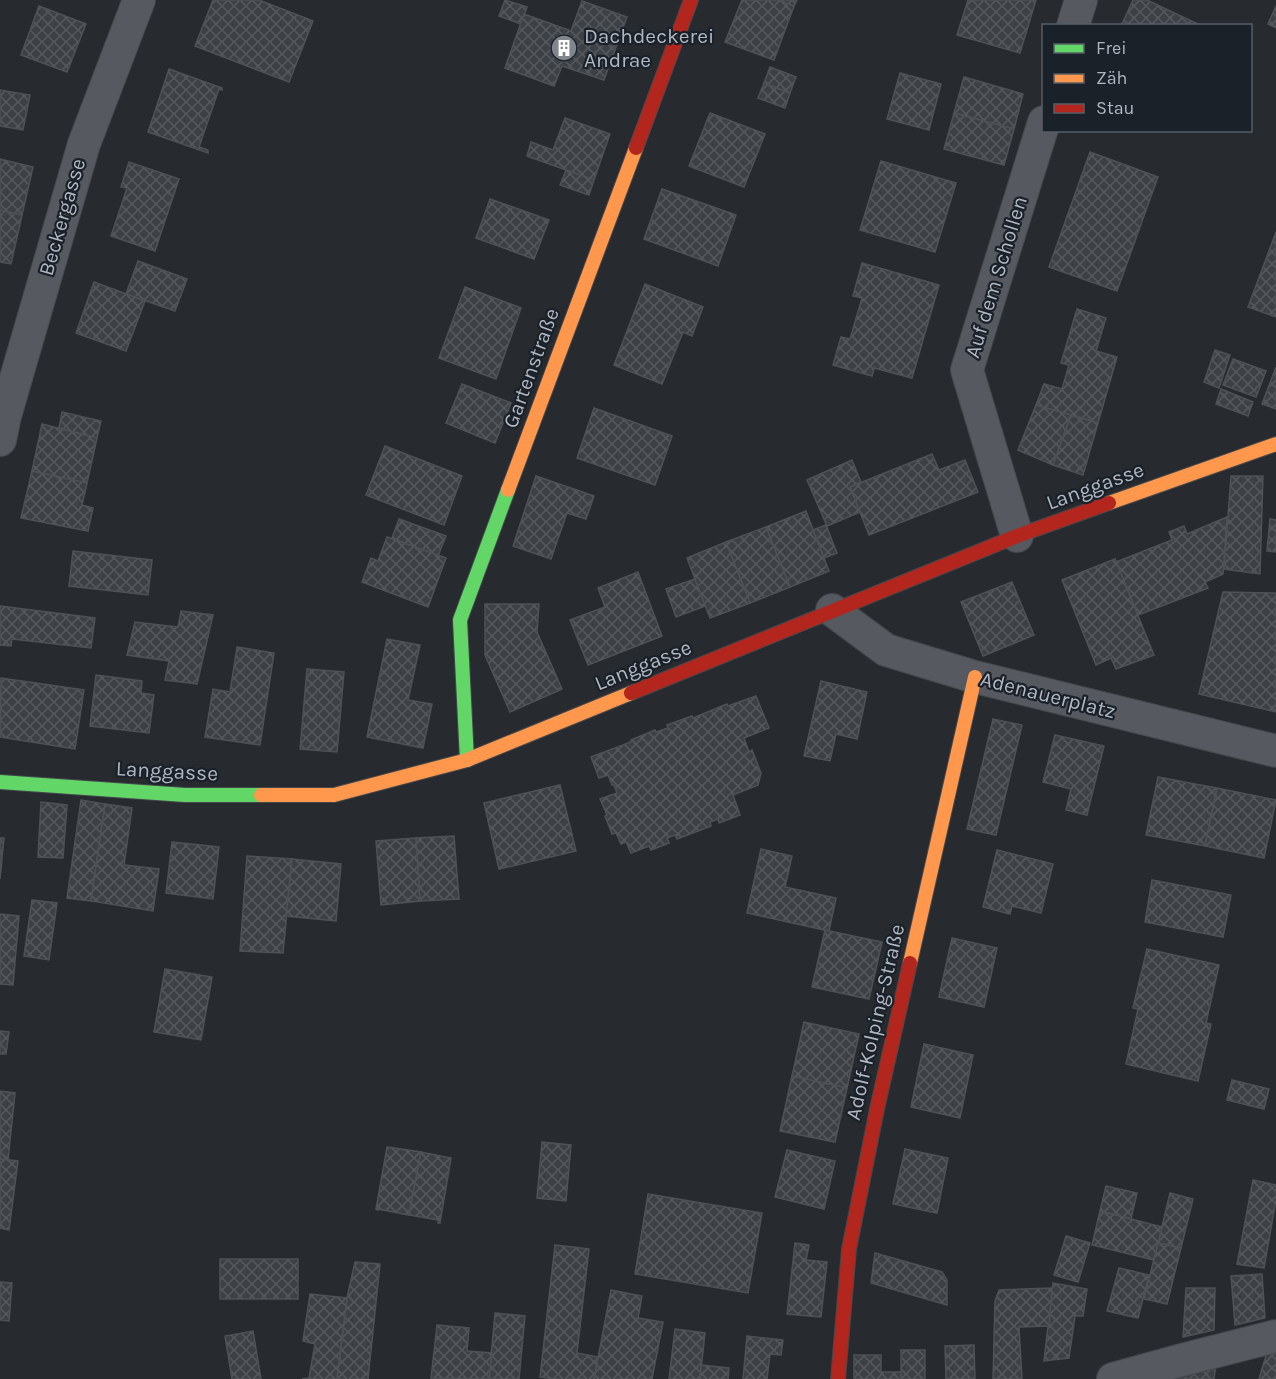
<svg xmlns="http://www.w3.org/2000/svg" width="1276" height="1379" font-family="Karla,sans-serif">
	<defs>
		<pattern id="building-cross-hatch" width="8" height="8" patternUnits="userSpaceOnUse" patternTransform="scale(1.5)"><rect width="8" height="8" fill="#3d4045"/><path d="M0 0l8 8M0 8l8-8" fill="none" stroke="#56595e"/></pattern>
	</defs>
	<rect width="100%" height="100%" fill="#272b30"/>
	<g fill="url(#building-cross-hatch)" stroke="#4e5257" stroke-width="1.5">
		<polygon points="213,0 259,0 313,21 289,82 195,46"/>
		<polygon points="505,0 527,7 521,24 499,16"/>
		<polygon points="742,0 778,0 794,6 774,60 725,42"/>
		<polygon points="778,0 797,0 794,6"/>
		<polygon points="968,0 1036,0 1020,53 957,35"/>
		<polygon points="1133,0 1147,0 1198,24 1197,26 1121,26"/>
		<polygon points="582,1 627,17 604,80 562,66 554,86 505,68 524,14 571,31"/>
		<polygon points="39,6 86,24 67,72 21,55"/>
		<polygon points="1276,6 1276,28 1268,24"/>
		<polygon points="770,67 796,77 790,93 764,83"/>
		<polygon points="169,69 222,88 222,90 219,89 199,147 208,150 208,153 148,132"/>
		<polygon points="900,73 941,84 929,130 887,119"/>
		<polygon points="964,77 1023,94 1014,129 954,113"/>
		<polygon points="764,83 790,93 785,108 758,98"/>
		<polygon points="0,90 30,95 23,130 0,126"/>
		<polygon points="710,113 765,134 744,187 689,166"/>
		<polygon points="954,113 1014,129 1004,165 944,149"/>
		<polygon points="565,118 610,134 594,180 527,156 531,142 553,150"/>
		<polygon points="1090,152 1158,177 1117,291 1049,267"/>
		<polygon points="0,159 33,167 22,215 0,210"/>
		<polygon points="881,161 956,183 935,252 860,230"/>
		<polygon points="129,162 179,179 155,251 111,236 127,188 121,187"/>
		<polygon points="566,170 594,180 589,195 560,185"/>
		<polygon points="662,189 736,215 718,266 644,239"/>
		<polygon points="490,199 549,220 534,259 476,238"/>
		<polygon points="0,210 22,215 11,264 0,262"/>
		<polygon points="1276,232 1276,317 1248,307"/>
		<polygon points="138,261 187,279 175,311 126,294"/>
		<polygon points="862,263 939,285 912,378 874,368 872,376 833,365 841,337 850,339 862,298 853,296"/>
		<polygon points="94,282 145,301 126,351 76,333"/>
		<polygon points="645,284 703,307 692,336 683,332 662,384 614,365"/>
		<polygon points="465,287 521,308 496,379 439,358"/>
		<polygon points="1077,309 1106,318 1096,351 1117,357 1098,423 1036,405 1044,384 1062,389 1069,365 1061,363"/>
		<polygon points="1215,350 1230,355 1219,388 1204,382"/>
		<polygon points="1233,359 1266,371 1256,397 1223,385"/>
		<polygon points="1276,367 1276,409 1262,404"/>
		<polygon points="462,384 511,403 495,443 446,423"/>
		<polygon points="1221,389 1253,402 1248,416 1216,404"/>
		<polygon points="1036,405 1071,415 1053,465 1018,450"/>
		<polygon points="594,408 672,436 655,485 577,458"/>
		<polygon points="62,412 101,421 97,438 59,428"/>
		<polygon points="1071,415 1098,423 1083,475 1053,465"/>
		<polygon points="42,424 97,438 87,483 32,471"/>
		<polygon points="385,446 462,476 444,525 366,495"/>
		<polygon points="932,454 939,470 965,460 978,492 869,535 850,487"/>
		<polygon points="852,460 861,482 850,487 860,512 827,526 807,480"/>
		<polygon points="32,471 87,483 82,505 93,508 88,531 21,518"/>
		<polygon points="536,476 594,496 586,519 567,513 551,559 513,546"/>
		<polygon points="1231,476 1263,476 1260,574 1224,569"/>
		<polygon points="806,511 829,571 790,587 766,527"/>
		<polygon points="1227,517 1223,574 1205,582 1208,588 1138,615 1116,562 1172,540 1169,532 1184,526 1187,534"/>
		<polygon points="399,519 446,536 438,556 392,538"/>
		<polygon points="1270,519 1276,520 1276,552 1267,551"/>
		<polygon points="826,525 837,553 824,558 813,530"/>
		<polygon points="766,527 790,587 750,603 726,542"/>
		<polygon points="387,537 446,558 428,607 362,582 371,558 378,561"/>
		<polygon points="726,542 750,603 710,618 687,558"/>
		<polygon points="73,551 152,560 148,595 69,586"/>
		<polygon points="1115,559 1154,655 1116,669 1111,658 1096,665 1062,580"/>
		<polygon points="638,572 662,636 588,665 570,620 605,607 598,588"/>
		<polygon points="695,579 705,606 676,617 666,589"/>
		<polygon points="1012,582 1034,635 983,656 961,602"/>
		<polygon points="1223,592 1276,593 1276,712 1199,694"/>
		<polygon points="485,604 539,604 537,632 562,689 510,712 485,655"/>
		<polygon points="0,606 95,618 91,648 12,639 11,646 0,645"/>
		<polygon points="181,611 213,615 197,684 165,680 169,661 127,655 135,622 178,627"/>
		<polygon points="387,639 420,645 408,700 432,704 423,748 367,737"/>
		<polygon points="237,647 274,653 260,745 205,737 213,689 230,692"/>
		<polygon points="307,669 344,672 337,752 300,749"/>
		<polygon points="96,675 142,681 141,693 154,695 149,733 90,726"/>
		<polygon points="1,678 84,690 75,749 0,737"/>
		<polygon points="821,681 867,692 857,739 836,734 830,761 804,756"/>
		<polygon points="756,696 769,728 744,738 749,752 752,750 761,773 758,785 733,795 740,815 719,823 718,819 710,822 711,826 677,839 675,835 667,838 669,843 651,850 649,846 631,853 626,842 621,844 616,833 612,834 605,816 607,815 600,799 617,793 614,785 612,785 608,775 599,778 591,757 631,742 631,740 655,730 656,732 668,728 667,725 692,716 693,718 727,704 728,706"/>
		<polygon points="993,719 1022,725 996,835 967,829"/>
		<polygon points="1055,735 1104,746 1087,815 1066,810 1071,789 1043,782"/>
		<polygon points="1158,777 1217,788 1205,846 1146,835"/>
		<polygon points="560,785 576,851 499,869 484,803"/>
		<polygon points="1217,788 1276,800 1264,858 1205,846"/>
		<polygon points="81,800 105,804 91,901 67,898"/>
		<polygon points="41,802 67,805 63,858 38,857"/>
		<polygon points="105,804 132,808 124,865 159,869 153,911 91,901"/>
		<polygon points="454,836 459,899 420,901 416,838"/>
		<polygon points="0,838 4,838 0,879"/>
		<polygon points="416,838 420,901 381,905 376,841"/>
		<polygon points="172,842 219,847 213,899 166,893"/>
		<polygon points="761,849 792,856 785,887 836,898 829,931 747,913"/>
		<polygon points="997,850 1053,864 1041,913 1012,906 1010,914 983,907"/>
		<polygon points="247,856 292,859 283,953 240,951"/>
		<polygon points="292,859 341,864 336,921 286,916"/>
		<polygon points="1152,880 1231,895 1223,937 1145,922"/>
		<polygon points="32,900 57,903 49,960 24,956"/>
		<polygon points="0,914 19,916 13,985 0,984"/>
		<polygon points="825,930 882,942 869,999 812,987"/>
		<polygon points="952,938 997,948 984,1007 939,997"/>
		<polygon points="1147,949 1219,965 1206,1023 1211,1024 1198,1081 1126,1064 1138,1009 1133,1008"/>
		<polygon points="165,969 212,977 201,1040 154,1032"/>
		<polygon points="804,1022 859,1034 847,1088 792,1076"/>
		<polygon points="0,1031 9,1032 6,1054 0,1054"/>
		<polygon points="924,1044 973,1055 960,1118 911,1107"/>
		<polygon points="792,1076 847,1088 835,1142 780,1131"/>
		<polygon points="1232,1080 1269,1089 1264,1109 1227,1100"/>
		<polygon points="0,1091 15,1093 8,1160 0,1159"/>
		<polygon points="542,1142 571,1145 566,1201 537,1198"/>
		<polygon points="387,1147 421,1152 409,1215 378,1209 378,1210 376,1209"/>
		<polygon points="905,1149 948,1158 937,1213 893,1204"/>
		<polygon points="787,1150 835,1161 824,1209 775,1197"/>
		<polygon points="421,1152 451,1158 440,1223 438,1223 438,1220 409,1215"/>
		<polygon points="0,1159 18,1161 9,1230 0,1228"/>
		<polygon points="1253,1180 1276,1185 1276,1200 1264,1268 1237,1264"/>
		<polygon points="1106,1186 1137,1193 1131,1219 1100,1211"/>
		<polygon points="1170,1193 1193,1199 1181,1248 1158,1243"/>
		<polygon points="648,1194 762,1213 748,1293 635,1274"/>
		<polygon points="1100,1211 1162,1227 1154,1260 1092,1245"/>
		<polygon points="1066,1236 1090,1243 1078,1282 1054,1275"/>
		<polygon points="795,1243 809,1245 806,1260 827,1262 821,1317 787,1314"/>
		<polygon points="1158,1243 1181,1248 1167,1304 1144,1299"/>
		<polygon points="555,1245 589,1249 577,1353 598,1357 594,1379 557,1379 540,1377"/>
		<polygon points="875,1253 942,1272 947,1280 947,1305 871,1283"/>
		<rect x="220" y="1259" width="78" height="40"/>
		<polygon points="355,1262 380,1264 368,1379 337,1379 347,1298"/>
		<polygon points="1119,1268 1149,1275 1138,1318 1107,1311"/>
		<polygon points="1262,1274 1265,1318 1235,1325 1231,1276"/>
		<polygon points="0,1282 12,1283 9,1321 0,1320"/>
		<polygon points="1053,1283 1087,1289 1083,1316 1075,1316 1069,1358 1044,1361"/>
		<polygon points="1052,1288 1049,1326 1019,1327 1022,1379 993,1379 995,1301 999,1290"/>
		<polygon points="1186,1288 1215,1288 1214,1330 1183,1337"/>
		<polygon points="611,1290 642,1296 638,1318 663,1322 652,1379 594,1379"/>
		<polygon points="310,1294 347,1298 337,1379 302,1379 309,1378 315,1344 303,1341"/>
		<polygon points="495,1313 525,1316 519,1379 489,1379"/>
		<polygon points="437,1325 469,1328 467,1351 492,1353 489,1379 431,1378"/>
		<polygon points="675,1329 705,1333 700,1379 669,1379"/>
		<polygon points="253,1331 261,1379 232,1379 225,1336"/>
		<polygon points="747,1336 783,1340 781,1355 770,1354 767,1379 743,1379"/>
		<polygon points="974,1345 975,1379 946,1379 945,1346"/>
		<polygon points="1276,1349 1276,1379 1259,1379 1267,1352"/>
		<rect x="901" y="1350" width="24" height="29"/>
		<polygon points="854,1355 881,1355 881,1372 901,1372 901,1379 854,1379"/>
		<polygon points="1216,1364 1214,1379 1157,1379"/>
		<polygon points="701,1365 729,1368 728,1379 700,1379"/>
	</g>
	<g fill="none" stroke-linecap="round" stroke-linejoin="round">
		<g stroke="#44474b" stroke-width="34">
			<g id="street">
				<polyline points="1073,26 1081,0"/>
				<polyline points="0,440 5,416 84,144 139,0"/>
				<polyline points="1017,536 967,370 1044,122"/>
				<polyline points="832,610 886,650 975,677 1276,751"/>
				<polyline points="1113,1379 1182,1360 1276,1336"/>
			</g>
		</g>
		<g stroke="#44474b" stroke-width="16">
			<g id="fast">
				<polyline points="467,760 460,620 508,490"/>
				<polyline points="0,782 185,795 261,795"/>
			</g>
		</g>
		<g stroke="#44474b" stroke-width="16">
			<g id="slow">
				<polyline points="508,490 636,148"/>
				<polyline points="1109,503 1276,444"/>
				<polyline points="261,795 334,795 467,760 631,693"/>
				<polyline points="910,963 975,677"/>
			</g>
		</g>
		<g stroke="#44474b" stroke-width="16">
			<g id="jam">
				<polyline points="636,148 691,0"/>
				<polyline points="631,693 1017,536 1109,503"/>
				<polyline points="838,1379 849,1249 877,1109 910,963"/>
			</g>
		</g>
		<use href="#street" stroke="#56595f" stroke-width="32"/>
		<use href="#fast" stroke="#63d668" stroke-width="14"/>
		<use href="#slow" stroke="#ff974d" stroke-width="14"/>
		<use href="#jam" stroke="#b3261e" stroke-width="14"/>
	</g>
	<defs>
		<g id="building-disc" transform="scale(1.35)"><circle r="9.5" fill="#80868e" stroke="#1b2129"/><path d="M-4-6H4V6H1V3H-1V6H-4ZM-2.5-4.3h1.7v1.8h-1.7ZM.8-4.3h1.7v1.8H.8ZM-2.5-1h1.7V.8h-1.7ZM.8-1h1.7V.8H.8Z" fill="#fff"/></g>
	</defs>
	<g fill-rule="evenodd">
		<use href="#building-disc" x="564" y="48"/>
	</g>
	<g text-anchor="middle" stroke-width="4.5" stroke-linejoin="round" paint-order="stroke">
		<g font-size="21" fill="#b0b7c1" stroke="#1b2129" text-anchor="start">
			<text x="584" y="43">Dachdeckerei<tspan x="584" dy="24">Andrae</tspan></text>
		</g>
		<g font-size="21" fill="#b0b7c1" stroke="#1b2129">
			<text transform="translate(62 217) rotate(-74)" y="7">Beckergasse</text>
			<text transform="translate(996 277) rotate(-73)" y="7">Auf dem Schollen</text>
			<text transform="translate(531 368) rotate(-70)" y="7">Gartenstraße</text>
			<text transform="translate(1095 486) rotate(-20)" y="7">Langgasse</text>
			<text transform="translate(643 665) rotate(-22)" y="7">Langgasse</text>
			<text transform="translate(1048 695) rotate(14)" y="7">Adenauerplatz</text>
			<text transform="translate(167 771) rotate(3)" y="7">Langgasse</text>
			<text transform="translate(875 1022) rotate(-77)" y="7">Adolf-Kolping-Straße</text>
		</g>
	</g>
	<rect x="1042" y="24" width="210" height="108" fill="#1b2129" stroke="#575d66" stroke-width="1.5"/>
	<rect x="1054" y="44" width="30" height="9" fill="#63d668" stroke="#575d66" stroke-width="1.5"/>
	<text x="1096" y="54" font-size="18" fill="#b0b7c1">Frei</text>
	<rect x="1054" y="74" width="30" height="9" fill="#ff974d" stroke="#575d66" stroke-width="1.5"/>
	<text x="1096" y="84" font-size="18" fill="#b0b7c1">Zäh</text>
	<rect x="1054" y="104" width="30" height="9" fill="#b3261e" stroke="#575d66" stroke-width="1.5"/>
	<text x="1096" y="114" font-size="18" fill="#b0b7c1">Stau</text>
</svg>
